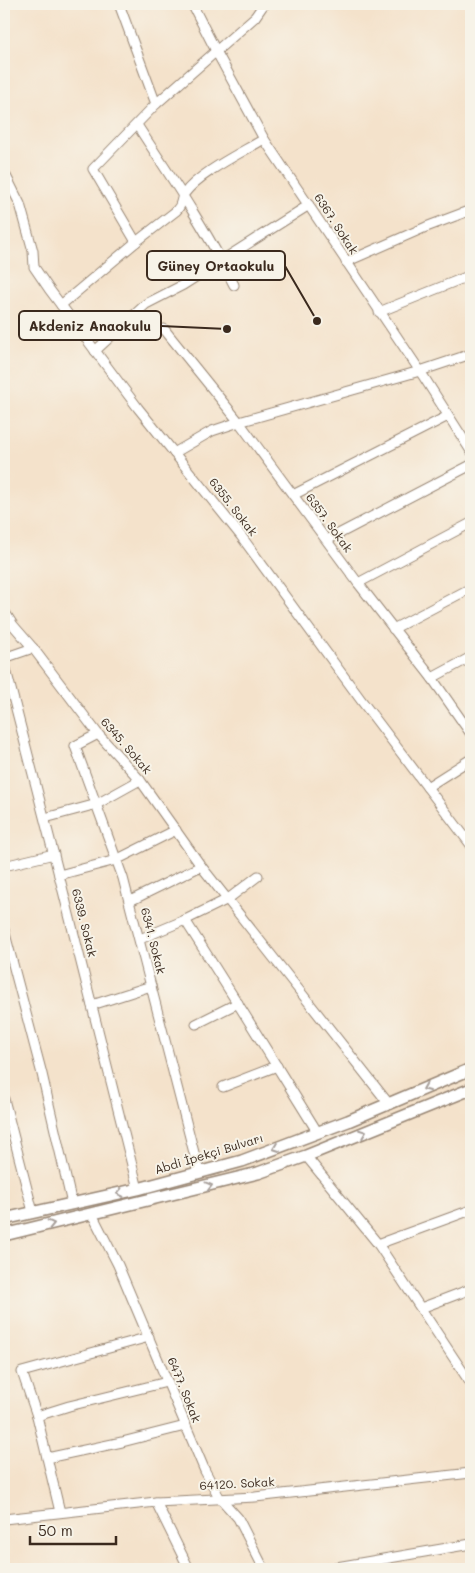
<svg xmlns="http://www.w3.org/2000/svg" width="475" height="1573" font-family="Mali,sans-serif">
	<rect width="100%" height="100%" fill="#f7f3e8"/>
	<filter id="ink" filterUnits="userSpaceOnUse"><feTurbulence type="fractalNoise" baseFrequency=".02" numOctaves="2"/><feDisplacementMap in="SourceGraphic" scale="10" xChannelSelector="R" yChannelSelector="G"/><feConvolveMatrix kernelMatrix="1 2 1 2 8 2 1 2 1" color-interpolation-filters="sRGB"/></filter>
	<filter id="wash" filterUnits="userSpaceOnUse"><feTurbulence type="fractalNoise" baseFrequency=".0096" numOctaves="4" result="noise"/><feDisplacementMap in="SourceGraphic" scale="20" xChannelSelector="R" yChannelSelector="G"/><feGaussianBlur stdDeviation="1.12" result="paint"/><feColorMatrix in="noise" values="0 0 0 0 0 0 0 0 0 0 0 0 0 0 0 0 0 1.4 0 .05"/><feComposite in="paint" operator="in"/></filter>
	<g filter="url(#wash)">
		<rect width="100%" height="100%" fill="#f4e2cb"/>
	</g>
	<g filter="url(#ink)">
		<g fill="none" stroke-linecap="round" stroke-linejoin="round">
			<g stroke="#988674" stroke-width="11">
				<g id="minor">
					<polyline points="119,4 156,104"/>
					<polyline points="192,4 216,51 264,139 420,371 471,451"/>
					<path d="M 137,125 C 171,177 206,229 234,285"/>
					<polyline points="4,172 20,204 33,251 34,267 49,289 138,408 241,536 361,700 471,845"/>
					<polyline points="136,242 93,169 156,104 255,17 264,4"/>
					<polyline points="346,262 426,227 471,210"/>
					<path d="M 61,305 L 136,242 L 176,211 C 184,203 179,201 184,194 C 199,173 241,153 264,139"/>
					<polyline points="379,312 471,275"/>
					<polyline points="164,329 239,422 358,583 432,678 471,734"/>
					<polyline points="95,351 146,304 183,285 309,205"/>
					<polyline points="174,453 212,431 239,422 420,371 471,354"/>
					<polyline points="293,495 448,416"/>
					<polyline points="327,540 471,465"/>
					<polyline points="358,583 471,523"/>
					<polyline points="4,611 13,625 33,648 98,734 140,780 201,866 389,1104"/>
					<polyline points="393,629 471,588"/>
					<polyline points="4,658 33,648"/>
					<polyline points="4,662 59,875 138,1189"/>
					<polyline points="432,678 471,657"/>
					<polyline points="98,734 75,746 123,878 199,1172"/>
					<polyline points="427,787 471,759"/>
					<polyline points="45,818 97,804 140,780"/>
					<polyline points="4,866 54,854"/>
					<polyline points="59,875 116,860 176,830"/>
					<polyline points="130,901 201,866"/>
					<polyline points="185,920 245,1015 318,1133"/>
					<polyline points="4,930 42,1074 72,1204"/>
					<polyline points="140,939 185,920 228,899 258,876"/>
					<polyline points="92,1005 151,986"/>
					<polyline points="196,1024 238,1003"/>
					<polyline points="223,1087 277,1066"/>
					<polyline points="4,1099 33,1212"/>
					<polyline points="306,1156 378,1244 471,1384"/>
					<polyline points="92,1214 118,1265 205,1471 219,1497 238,1518 264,1569"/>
					<polyline points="378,1244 471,1210"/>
					<polyline points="421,1308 471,1289"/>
					<polyline points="37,1416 69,1406 167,1382"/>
					<polyline points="47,1458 122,1442 185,1426"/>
					<polyline points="156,1502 189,1569"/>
					<polyline points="60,1512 37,1416 22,1372 149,1337"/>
					<polyline points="4,1519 156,1502 255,1497 471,1473"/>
					<polyline points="325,1569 471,1544"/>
				</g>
			</g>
			<g stroke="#988674" stroke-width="14">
				<g id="tertiary">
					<polyline points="4,1219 138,1189 242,1161 348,1121 471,1069"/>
					<polyline points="4,1235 258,1173 306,1156 471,1089"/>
				</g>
			</g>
			<use href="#minor" stroke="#fff" stroke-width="9"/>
			<use href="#tertiary" stroke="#fff" stroke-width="11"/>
		</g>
		<defs><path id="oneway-chevron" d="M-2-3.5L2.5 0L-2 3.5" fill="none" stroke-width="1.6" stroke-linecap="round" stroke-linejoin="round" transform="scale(1.25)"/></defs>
		<g stroke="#a79f9a">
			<use href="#oneway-chevron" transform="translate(426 1088) rotate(157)"/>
			<use href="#oneway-chevron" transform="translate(363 1133) rotate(-21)"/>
			<use href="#oneway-chevron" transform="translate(276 1148) rotate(160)"/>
			<use href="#oneway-chevron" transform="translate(209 1186) rotate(-15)"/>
			<use href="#oneway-chevron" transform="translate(120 1193) rotate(168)"/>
			<use href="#oneway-chevron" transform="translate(51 1224) rotate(-13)"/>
		</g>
	</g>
	<g text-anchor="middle" stroke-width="4" stroke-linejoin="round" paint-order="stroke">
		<g font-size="12" fill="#3b2a1e" stroke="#f7f3e8">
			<text transform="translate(336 224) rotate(57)" y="4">6367. Sokak</text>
			<text transform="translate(233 507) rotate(52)" y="4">6355. Sokak</text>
			<text transform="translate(329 523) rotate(54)" y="4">6357. Sokak</text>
			<text transform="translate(126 746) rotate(49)" y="4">6345. Sokak</text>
			<text transform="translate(84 923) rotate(76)" y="4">6339. Sokak</text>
			<text transform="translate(153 941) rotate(76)" y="4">6341. Sokak</text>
			<text transform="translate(209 1154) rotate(-17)" y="4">Abdi İpekçi Bulvarı</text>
			<text transform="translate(184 1390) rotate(68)" y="4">6477. Sokak</text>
			<text transform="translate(237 1484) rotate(-3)" y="4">64120. Sokak</text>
		</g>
	</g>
	<path fill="none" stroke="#3b2a1e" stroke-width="2" d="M317 321L285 266M227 329L161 326"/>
	<g fill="#3b2a1e" stroke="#f7f3e8" stroke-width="2">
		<circle cx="317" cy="321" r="5"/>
		<circle cx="227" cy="329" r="5"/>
	</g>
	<g fill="#f7f3e8" stroke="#3b2a1e" stroke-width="2">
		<rect x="147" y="251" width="138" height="29" rx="5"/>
		<rect x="19" y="311" width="142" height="29" rx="5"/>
	</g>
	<g font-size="14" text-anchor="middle" font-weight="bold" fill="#3b2a1e">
		<text x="216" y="271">Güney Ortaokulu</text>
		<text x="90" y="331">Akdeniz Anaokulu</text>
	</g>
	<rect width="475" height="1573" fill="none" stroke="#f7f3e8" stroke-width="20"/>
	<path d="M30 1536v8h86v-8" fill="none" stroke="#3b2a1e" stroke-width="2.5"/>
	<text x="38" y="1536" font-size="15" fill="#3b2a1e" stroke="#f7f3e8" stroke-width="4" paint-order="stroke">50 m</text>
</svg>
